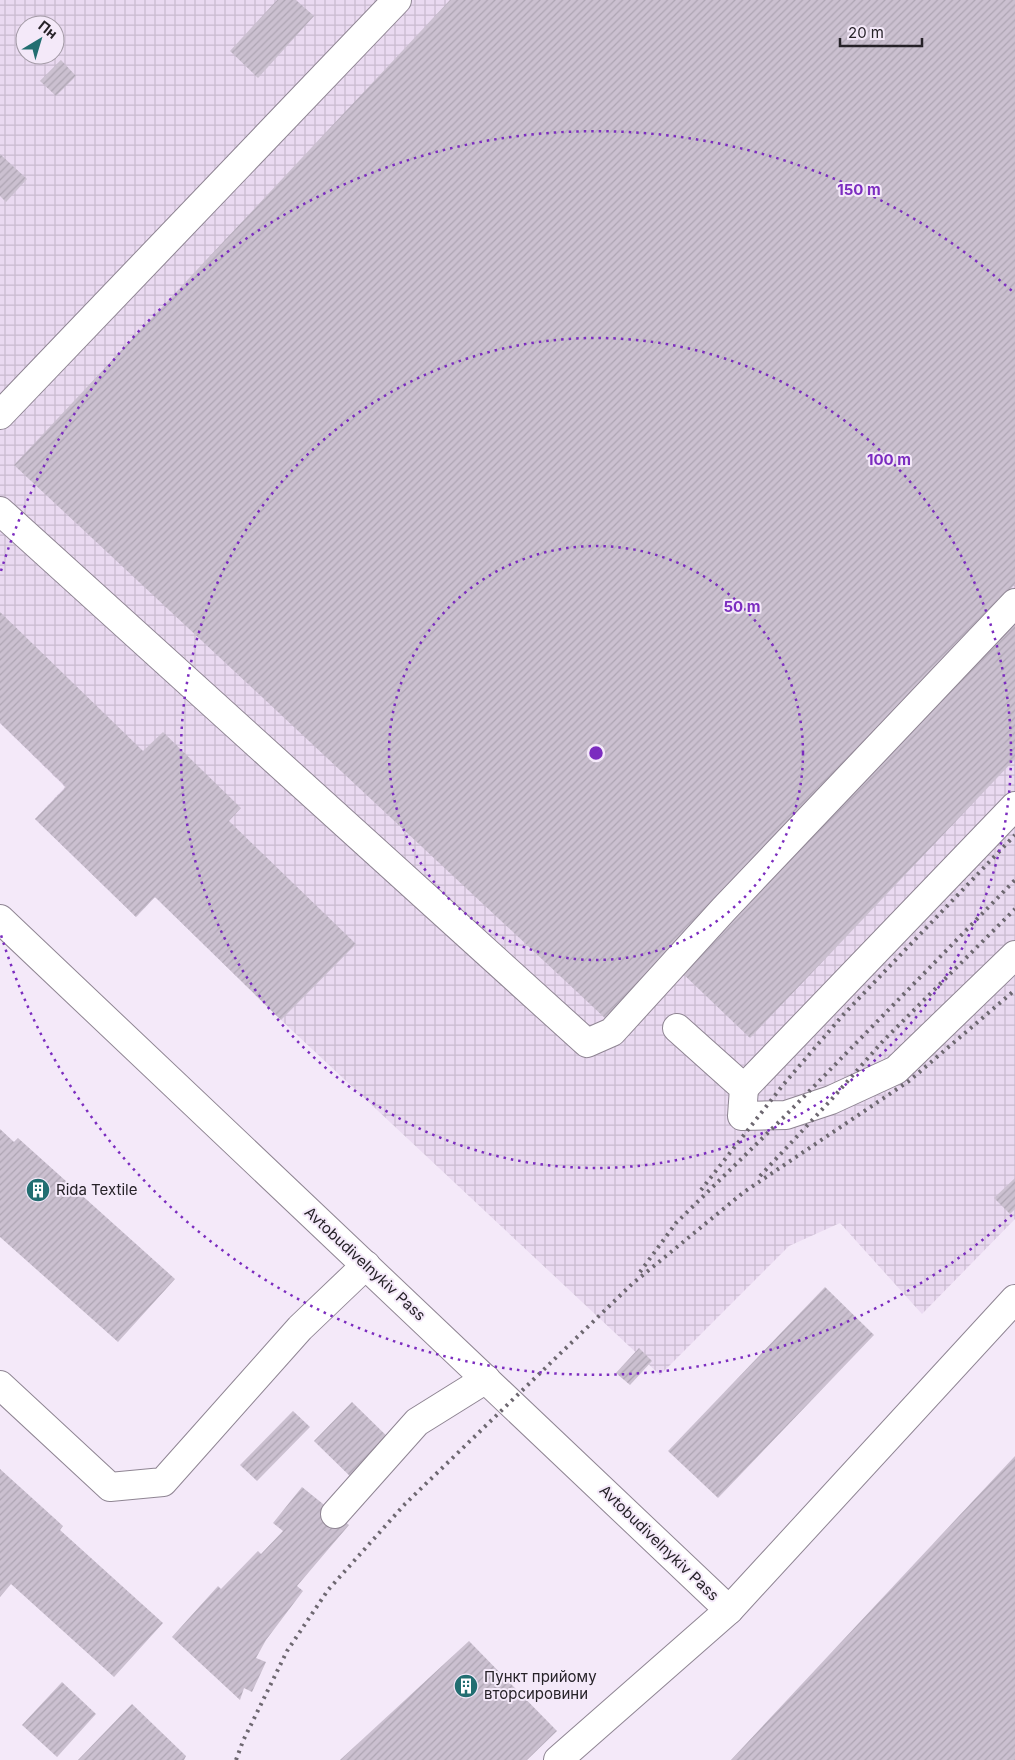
<svg xmlns="http://www.w3.org/2000/svg" width="1015" height="1760" font-family="Inter,sans-serif">
	<defs>
		<pattern id="industrial-grid" width="8" height="8" patternUnits="userSpaceOnUse" patternTransform="scale(1.25)"><rect width="8" height="8" fill="#eadaf1"/><path d="M0 4h8M4 0v8" fill="none" stroke="#c9bbcf"/></pattern>
		<pattern id="building-hatch" width="6" height="6" patternUnits="userSpaceOnUse" patternTransform="scale(1.25)"><rect width="6" height="6" fill="#cbc0d0"/><path d="M-1 1l2-2M0 6l6-6M5 7l2-2" fill="none" stroke="#aea5b3"/></pattern>
	</defs>
	<rect width="100%" height="100%" fill="#f4e9f9"/>
	<path fill="url(#industrial-grid)" fill-rule="evenodd" d="M 0,0 L 1015,0 L 1015,1219 L 922,1314 L 840,1223 L 789,1246 L 660,1375 L 281,1020 L 155,897 L 136,917 L 35,819 L 65,787 L 0,723 ZM 25,25 L 55,25 L 55,55 L 25,55 Z"/>
	<g fill="url(#building-hatch)">
		<polygon points="277,0 296,0 314,16 258,78 230,51"/>
		<polygon points="450,0 1015,0 1015,584 607,1020 14,465"/>
		<polygon points="61,60 76,76 56,96 40,81"/>
		<polygon points="0,154 27,179 6,202 0,196"/>
		<polygon points="0,612 143,751 163,732 241,808 229,821 356,944 281,1020 155,897 136,917 35,819 66,787 0,723"/>
		<polygon points="1015,617 1015,759 750,1038 680,971"/>
		<polygon points="0,1129 14,1142 18,1138 175,1279 118,1342 0,1237"/>
		<polygon points="1015,1178 1015,1209 1010,1214 994,1198"/>
		<polygon points="825,1287 874,1335 718,1498 668,1451"/>
		<polygon points="639,1348 652,1361 630,1385 616,1373"/>
		<polygon points="352,1402 396,1445 358,1484 314,1441"/>
		<polygon points="293,1411 310,1427 257,1481 240,1465"/>
		<polygon points="1015,1456 1015,1760 731,1760"/>
		<polygon points="0,1469 63,1526 60,1530 163,1623 114,1677 11,1584 0,1597"/>
		<polygon points="302,1487 349,1525 297,1586 303,1591 266,1640 256,1658 266,1662 252,1692 244,1688 240,1700 172,1637 218,1586 221,1589 258,1551 261,1554 283,1531 273,1523"/>
		<polygon points="469,1641 557,1731 527,1760 340,1760"/>
		<polygon points="62,1682 96,1714 57,1757 22,1725"/>
		<polygon points="132,1704 186,1756 184,1760 78,1760"/>
	</g>
	<g fill="none" stroke-linecap="round" stroke-linejoin="round">
		<g stroke="#8f8593" stroke-width="30">
			<g id="minor">
				<polyline points="0,415 397,0"/>
				<polyline points="0,511 587,1043 612,1032 724,909 1015,603"/>
				<polyline points="0,919 729,1610"/>
				<polyline points="677,1028 744,1088 742,1116 786,1115 831,1100 896,1070 1015,955"/>
				<polyline points="744,1088 1015,806"/>
				<polyline points="0,1385 110,1487 163,1482 300,1328 366,1265"/>
				<polyline points="335,1514 417,1422 486,1379"/>
				<polyline points="558,1760 729,1610 1015,1299"/>
			</g>
		</g>
		<use href="#minor" stroke="#fff" stroke-width="28"/>
		<g stroke="#6d6770" stroke-width="4" stroke-dasharray="2.5 5" stroke-linecap="butt">
			<polyline points="760,1176 831,1100 883,1041 1015,909"/>
			<polyline points="701,1190 783,1085 843,1015 1015,835"/>
			<polyline points="640,1272 676,1223 786,1115 1015,880"/>
			<polyline points="236,1760 243,1741 287,1651 328,1590 405,1504 632,1284 744,1192 909,1081 1015,990"/>
		</g>
	</g>
	<g fill="none" stroke="#7b2cbf" stroke-width="2.5" stroke-dasharray="2.5 5">
		<circle cx="596" cy="753" r="207"/>
		<circle cx="596" cy="753" r="415"/>
		<path d="M1012 1215A622 622 0 0 1 1 935M1 571A622 622 0 0 1 1012 291"/>
	</g>
	<defs>
		<g id="building-disc" transform="scale(1.25)"><circle r="9.5" fill="#226e71" stroke="#f4e9f9"/><path d="M-4-6H4V6H1V3H-1V6H-4ZM-2.5-4.3h1.7v1.8h-1.7ZM.8-4.3h1.7v1.8H.8ZM-2.5-1h1.7V.8h-1.7ZM.8-1h1.7V.8H.8Z" fill="#fff"/></g>
	</defs>
	<g fill-rule="evenodd">
		<use href="#building-disc" x="38" y="1190"/>
		<use href="#building-disc" x="466" y="1686"/>
	</g>
	<g text-anchor="middle" stroke-width="4" stroke-linejoin="round" paint-order="stroke">
		<g font-size="15" fill="#262228" stroke="#f4e9f9" text-anchor="start">
			<text x="56" y="1195">Rida Textile</text>
			<text x="484" y="1682">Пункт прийому<tspan x="484" dy="17">вторсировини</tspan></text>
		</g>
		<g font-size="15" fill="#262228" stroke="#f4e9f9">
			<text transform="translate(365 1264) rotate(43)" y="5">Avtobudivelnykiv Pass</text>
			<text transform="translate(659 1543) rotate(44)" y="5">Avtobudivelnykiv Pass</text>
		</g>
	</g>
	<circle cx="596" cy="753" r="8" fill="#7b2cbf" stroke="#f4e9f9" stroke-width="2.5"/>
	<g font-size="15" text-anchor="middle" font-weight="bold" fill="#7b2cbf" stroke="#f4e9f9" stroke-width="4" stroke-linejoin="round" paint-order="stroke">
		<text x="859" y="195">150 m</text>
		<text x="889" y="465">100 m</text>
		<text x="742" y="612">50 m</text>
	</g>
	<g transform="translate(40 40) rotate(38)"><circle r="24" fill="#f4e9f9" stroke="#a299a5"/>
	<path d="M0-4L9 19L0 12L-9 19Z" fill="#226e71"/>
	<text y="-8" font-size="14" font-weight="bold" text-anchor="middle" fill="#262228">Пн</text>
	</g>
	<path d="M840 38v8h82v-8" fill="none" stroke="#262228" stroke-width="2.5"/>
	<text x="848" y="38" font-size="15" fill="#262228" stroke="#f4e9f9" stroke-width="4" paint-order="stroke">20 m</text>
</svg>
